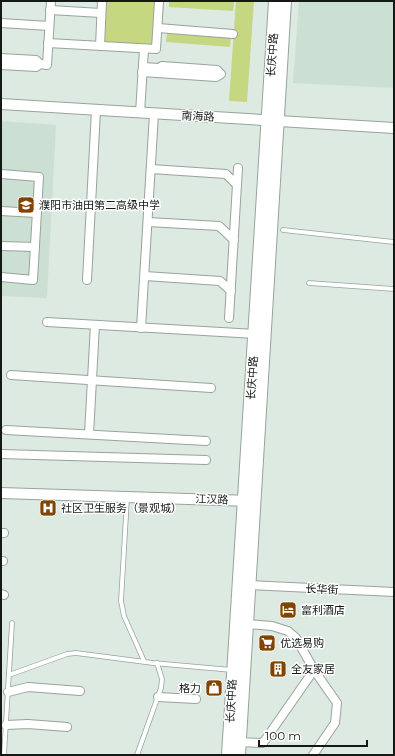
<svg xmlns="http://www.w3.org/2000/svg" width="395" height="756" font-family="Montserrat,'Noto Sans SC',sans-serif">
	<rect width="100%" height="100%" fill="#ddeae2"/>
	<g fill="#cbdfd2">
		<polygon points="299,1 394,1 394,88 293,83"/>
		<polygon points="1,121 56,125 47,298 1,296"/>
	</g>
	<g fill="#c6d781">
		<polygon points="104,1 156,1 154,44 102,42"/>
		<polygon points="169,1 234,2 233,11 169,7"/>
		<polygon points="236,1 254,1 247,102 229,101"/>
		<polygon points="167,32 231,37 230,47 166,42"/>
	</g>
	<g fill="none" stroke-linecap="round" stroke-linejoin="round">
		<g stroke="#97a39b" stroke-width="5.5">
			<g id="service">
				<polyline points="283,230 394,242"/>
				<polyline points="309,283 394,289"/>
				<polyline points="127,498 121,601 124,616 144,661"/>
				<polyline points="9,675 67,654 76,653 153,663 232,670"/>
				<polyline points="4,755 12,623"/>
				<polyline points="137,755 161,688 162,679 157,663"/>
			</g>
		</g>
		<g stroke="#97a39b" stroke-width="10">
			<g id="minor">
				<polyline points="50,10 101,13"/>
				<polyline points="1,23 49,26"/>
				<polyline points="158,28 233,34"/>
				<polyline points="48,43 156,49 159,1"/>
				<polyline points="100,46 102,1"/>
				<polyline points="1,58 36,60 40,64 36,67 1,65"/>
				<polyline points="40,64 47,65 51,1"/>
				<polyline points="142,72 216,77 221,74 217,70 162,66 159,68 143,67"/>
				<polyline points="140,113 144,49"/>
				<polyline points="151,169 226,174 237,185"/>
				<polyline points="1,174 39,177 33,280 1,277"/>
				<polyline points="1,211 36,213"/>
				<polyline points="148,222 219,226 234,240"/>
				<polyline points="1,246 35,247"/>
				<polyline points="145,276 220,281 231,291"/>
				<polyline points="87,280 96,110"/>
				<polyline points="229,318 238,168"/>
				<polyline points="47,322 256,334"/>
				<polyline points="141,328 154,114"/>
				<polyline points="11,375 211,388"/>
				<polyline points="6,430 206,441"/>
				<polyline points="89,434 95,325"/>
				<polyline points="1,454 206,460"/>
				<polyline points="1,533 4,533"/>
				<polyline points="1,561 3,561"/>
				<polyline points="250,585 394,592"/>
				<polyline points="1,594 4,595"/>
				<polyline points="247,624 272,626 288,631 296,638 314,670 337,703 335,723 313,755"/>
				<polyline points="8,692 28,687 80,691"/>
				<polyline points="158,697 196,699"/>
				<polyline points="6,725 28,724 67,727"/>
				<polyline points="235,742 263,743 314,670"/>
			</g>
		</g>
		<g stroke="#97a39b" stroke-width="12">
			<g id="tertiary">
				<polyline points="1,104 394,128"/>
				<polyline points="1,493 251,501"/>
			</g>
		</g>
		<g stroke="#97a39b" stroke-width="14">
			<g id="primary">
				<polyline points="228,755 275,1"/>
				<polyline points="239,755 285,1"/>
			</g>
		</g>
		<use href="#service" stroke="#fff" stroke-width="4"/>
		<use href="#minor" stroke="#fff" stroke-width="8"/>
		<use href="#tertiary" stroke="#fff" stroke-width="10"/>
		<use href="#primary" stroke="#fff" stroke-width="12"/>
	</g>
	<defs>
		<g id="school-square" transform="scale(0.9)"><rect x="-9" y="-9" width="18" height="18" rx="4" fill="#814302" stroke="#fff"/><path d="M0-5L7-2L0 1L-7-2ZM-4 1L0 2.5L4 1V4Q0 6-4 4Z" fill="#fff"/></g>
		<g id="hospital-square" transform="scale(0.9)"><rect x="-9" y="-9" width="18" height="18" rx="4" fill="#814302" stroke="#fff"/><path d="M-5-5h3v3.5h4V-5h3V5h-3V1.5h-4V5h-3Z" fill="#fff"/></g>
		<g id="hotel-square" transform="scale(0.9)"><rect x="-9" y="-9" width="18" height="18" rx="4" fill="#814302" stroke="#fff"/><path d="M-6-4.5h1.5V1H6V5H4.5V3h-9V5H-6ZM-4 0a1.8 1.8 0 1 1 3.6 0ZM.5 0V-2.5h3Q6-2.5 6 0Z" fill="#fff"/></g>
		<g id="supermarket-square" transform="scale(0.9)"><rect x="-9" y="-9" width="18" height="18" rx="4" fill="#814302" stroke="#fff"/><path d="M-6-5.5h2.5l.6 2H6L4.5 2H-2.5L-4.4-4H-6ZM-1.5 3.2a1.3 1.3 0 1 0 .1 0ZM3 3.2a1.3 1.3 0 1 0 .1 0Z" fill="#fff"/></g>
		<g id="building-square" transform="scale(0.9)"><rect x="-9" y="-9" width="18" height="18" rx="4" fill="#814302" stroke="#fff"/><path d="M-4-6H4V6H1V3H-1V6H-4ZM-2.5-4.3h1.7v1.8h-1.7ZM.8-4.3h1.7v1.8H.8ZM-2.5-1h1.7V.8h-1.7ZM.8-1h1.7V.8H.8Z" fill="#fff"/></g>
		<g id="shop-square" transform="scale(0.9)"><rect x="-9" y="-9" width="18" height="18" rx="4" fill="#814302" stroke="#fff"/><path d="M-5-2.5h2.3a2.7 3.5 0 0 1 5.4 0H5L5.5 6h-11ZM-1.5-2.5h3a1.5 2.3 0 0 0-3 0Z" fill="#fff"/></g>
	</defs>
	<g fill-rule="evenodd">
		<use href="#school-square" x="26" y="205"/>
		<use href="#hospital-square" x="48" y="508"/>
		<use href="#hotel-square" x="288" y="610"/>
		<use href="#supermarket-square" x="267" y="643"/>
		<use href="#building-square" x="278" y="669"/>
		<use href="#shop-square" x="214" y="688"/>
	</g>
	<g text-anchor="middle" stroke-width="3" stroke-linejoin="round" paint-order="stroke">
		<g font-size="11" fill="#141916" stroke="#fff">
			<text transform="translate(272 55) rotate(-86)" y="4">长庆中路</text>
			<text transform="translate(198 116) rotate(3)" y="4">南海路</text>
			<text transform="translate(252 378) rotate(-86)" y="4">长庆中路</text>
			<text transform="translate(212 499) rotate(2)" y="4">江汉路</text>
			<text transform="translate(322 589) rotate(3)" y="4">长华街</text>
			<text transform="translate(231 701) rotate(-87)" y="4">长庆中路</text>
		</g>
		<g font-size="11" fill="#141916" stroke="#fff" text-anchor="start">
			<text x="39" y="209">濮阳市油田第二高级中学</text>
			<text x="61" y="512">社区卫生服务（景观城）</text>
			<text x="301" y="614">富利酒店</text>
			<text x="280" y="647">优选易购</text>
			<text x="291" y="673">全友家居</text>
			<text x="201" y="692" text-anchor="end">格力</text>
		</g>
	</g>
	<rect width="395" height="756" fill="none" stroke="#141916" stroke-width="4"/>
	<path d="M259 740v6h108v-6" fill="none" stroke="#141916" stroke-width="2"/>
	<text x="265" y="740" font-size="12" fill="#141916" stroke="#ffffff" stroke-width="3" paint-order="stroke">100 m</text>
</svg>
